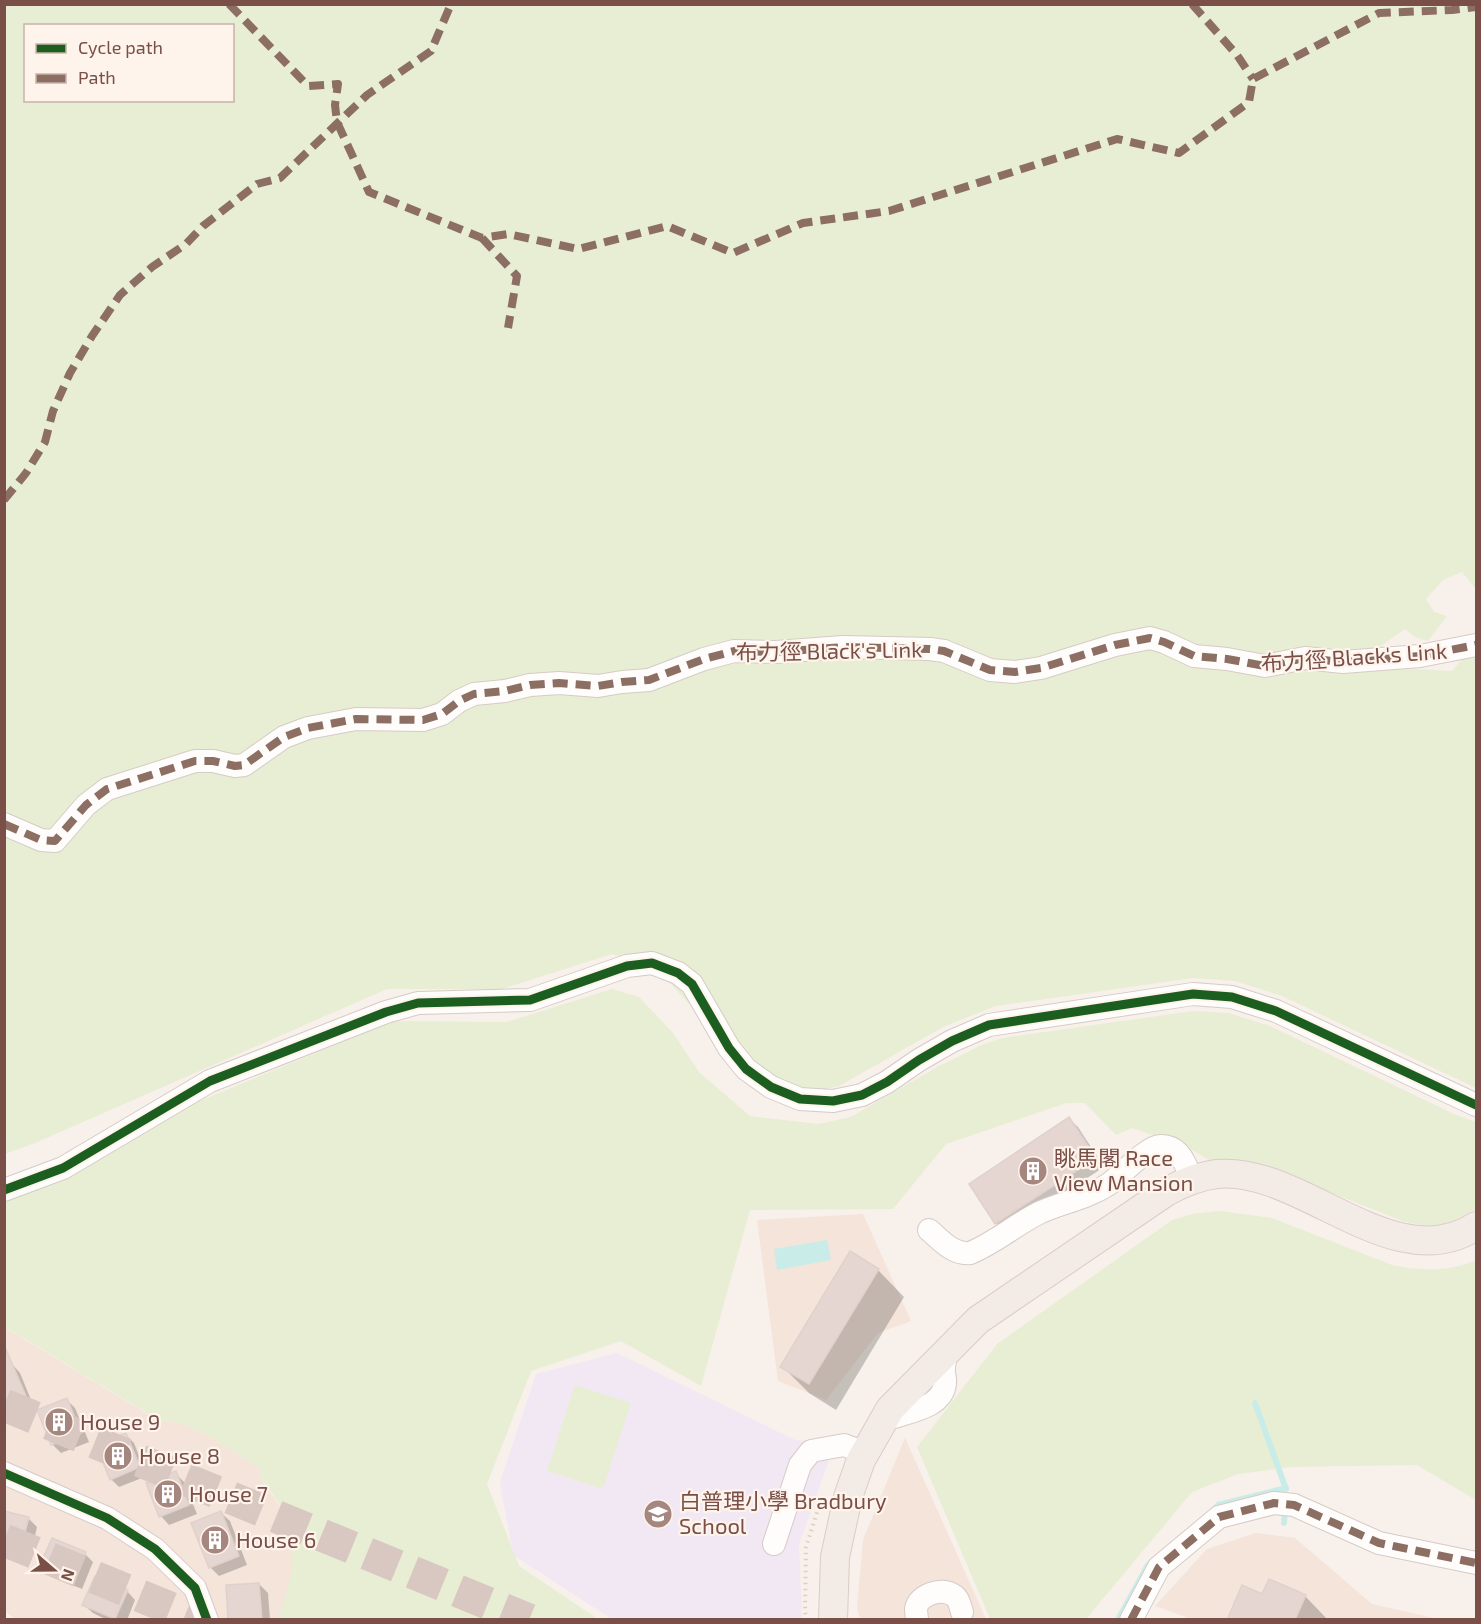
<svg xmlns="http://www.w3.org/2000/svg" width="1481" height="1624" font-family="'Exo 2','Noto Sans TC',sans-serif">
	<rect width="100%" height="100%" fill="#f8f0ea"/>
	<g fill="#f4e4da">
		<polygon points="863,1214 911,1321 878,1333 826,1400 778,1381 757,1220"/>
		<polygon points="4,1327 161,1422 176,1421 211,1437 262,1470 260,1477 285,1514 294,1556 289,1592 278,1619 16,1620 5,1611"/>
		<polygon points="905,1438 986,1619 860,1619 857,1608 863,1540"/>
		<polygon points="1256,1533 1295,1538 1372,1604 1438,1619 1191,1619 1155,1606 1207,1549"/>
	</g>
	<polygon fill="#f1e8f3" points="617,1353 795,1440 835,1443 799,1545 802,1619 612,1619 513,1555 500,1482 536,1374"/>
	<g fill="#e8eed3" fill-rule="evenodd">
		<path d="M 5,5 L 1476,5 L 1476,589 L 1462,572 L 1443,580 L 1426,599 L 1434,612 L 1447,616 L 1428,641 L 1415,637 L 1405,629 L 1368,655 L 1400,668 L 1452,671 L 1467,653 L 1476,651 L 1476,1088 L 1282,996 L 1235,981 L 1193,978 L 996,1006 L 945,1026 L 839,1086 L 817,1091 L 764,1085 L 656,968 L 612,954 L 502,989 L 387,989 L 35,1143 L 5,1154 ZM 26,26 L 232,26 L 232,100 L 26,100 Z"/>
		<path d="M 612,989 L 639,997 L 673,1033 L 699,1072 L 750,1116 L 818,1124 L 851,1117 L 937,1067 L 982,1045 L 1002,1038 L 1193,1011 L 1229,1013 L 1270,1026 L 1454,1114 L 1476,1122 L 1476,1209 L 1451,1222 L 1439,1225 L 1427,1226 L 1405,1222 L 1284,1174 L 1219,1166 L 1187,1147 L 1132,1128 L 1116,1135 L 1085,1103 L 1066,1103 L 946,1144 L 893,1209 L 750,1210 L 701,1386 L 621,1341 L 531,1371 L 487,1484 L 519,1566 L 598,1619 L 278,1619 C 292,1583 298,1554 285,1516 C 280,1502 268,1488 260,1477 L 262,1470 L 211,1437 L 176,1421 L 162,1422 L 5,1327 L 4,1201 L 175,1111 L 394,1021 L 507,1022 Z"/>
		<path d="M 1219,1211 L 1272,1218 L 1392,1265 C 1420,1271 1449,1272 1476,1260 L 1476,1500 L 1417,1465 L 1290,1467 L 1238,1474 L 1192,1492 L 1086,1619 L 990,1619 L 917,1447 L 997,1344 L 1172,1220 L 1192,1214 Z"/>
		<polygon points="575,1385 631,1403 603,1489 547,1471"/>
	</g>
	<polygon fill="#caece8" points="827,1240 831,1260 777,1270 774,1249"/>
	<g fill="#0003">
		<polygon points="1069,1119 1078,1127 1104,1167 1005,1232 996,1223"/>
		<polygon points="878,1270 904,1297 836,1410 809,1393 782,1366"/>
		<polygon points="12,1364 20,1373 33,1405 6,1417 4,1415 4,1367"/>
		<polygon points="67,1400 75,1408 89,1442 61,1453 52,1444"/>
		<polygon points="126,1435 134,1443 147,1476 119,1487 111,1479"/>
		<polygon points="175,1473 184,1482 197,1514 169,1525 161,1516 148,1484"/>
		<polygon points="4,1512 28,1518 37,1527 30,1556 4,1550"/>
		<polygon points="221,1513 230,1521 247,1565 219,1576 210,1567"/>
		<polygon points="85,1554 93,1562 82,1589 50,1576 41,1567"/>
		<polygon points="259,1584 268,1593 270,1620 230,1620"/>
		<polygon points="127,1591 135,1600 127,1620 107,1620 93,1613 84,1605"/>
		<polygon points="1263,1596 1305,1596 1328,1620 1232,1620"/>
	</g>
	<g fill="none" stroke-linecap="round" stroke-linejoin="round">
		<g stroke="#caece8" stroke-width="6">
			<polyline points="1255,1403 1286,1489"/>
			<polyline points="1213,1510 1218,1505 1286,1488"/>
			<polyline points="1284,1523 1285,1509"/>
			<polyline points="1118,1620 1148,1565 1152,1561"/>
		</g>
	</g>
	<g fill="#e5d6d1" stroke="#e1d1cc" stroke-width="1.5">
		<polygon points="1069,1117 1096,1158 995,1224 969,1184"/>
		<polygon points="850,1251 879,1269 809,1384 780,1367"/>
		<polygon points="4,1345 26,1396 4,1405"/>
		<polygon points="67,1398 81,1433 51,1445 37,1410"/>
		<polygon points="126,1433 140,1467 110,1480 96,1445"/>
		<polygon points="176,1471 189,1505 159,1517 146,1483"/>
		<polygon points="4,1511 29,1517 21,1548 4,1544"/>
		<polygon points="221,1511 239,1556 209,1568 191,1523"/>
		<polygon points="52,1538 86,1552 73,1582 39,1567"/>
		<polygon points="95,1576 128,1590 115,1619 82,1605"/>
		<polygon points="1269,1579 1306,1595 1295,1620 1227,1620 1242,1585 1262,1594"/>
		<polygon points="259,1583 262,1620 228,1620 226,1585"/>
	</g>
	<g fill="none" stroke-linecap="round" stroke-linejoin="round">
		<g stroke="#d8c8c1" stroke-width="33" stroke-dasharray="33 16" stroke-linecap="butt">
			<polyline points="4,1405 529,1620"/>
			<polyline points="4,1540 199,1620"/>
		</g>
		<g stroke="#d6cbc6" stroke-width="24">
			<g id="minor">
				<polyline points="4,824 41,840 55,841 86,805 107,789 195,761 213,761 235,766 244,765 284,737 308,728 356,719 423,720 442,714 459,701 474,694 505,691 530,685 559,683 598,686 622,682 649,680 704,659 734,651 776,652 843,647 930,649 944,651 990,670 1015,672 1041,668 1115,645 1150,638 1164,642 1194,656 1227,659 1265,666 1305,658 1343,662 1420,656 1476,645"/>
				<polyline points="4,1190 63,1168 210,1081 386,1012 418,1003 530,1000 627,966 652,963 678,973 692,984 729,1048 746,1069 771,1087 800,1099 833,1101 862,1095 887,1082 919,1060 952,1041 989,1025 1193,994 1232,997 1276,1011 1476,1105"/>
				<path d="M 929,1230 C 941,1240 953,1255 970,1253 C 995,1243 1016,1224 1041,1212 C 1064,1202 1088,1198 1109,1184 C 1121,1175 1148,1146 1160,1146 C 1179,1145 1187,1165 1191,1180"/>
				<path d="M 883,1421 C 902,1412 943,1410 945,1383 C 946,1378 943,1373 944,1369 C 944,1362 946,1356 948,1349"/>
				<polyline points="4,1473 107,1518 155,1549 195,1588 207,1620"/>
				<polyline points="774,1544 800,1465 811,1451 844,1445 865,1453"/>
				<path d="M 917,1620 C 917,1616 916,1613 916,1609 C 918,1595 941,1587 953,1595 C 959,1598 960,1606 962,1612"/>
				<polyline points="1131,1620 1159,1567 1219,1517 1274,1503 1294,1505 1379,1543 1476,1563"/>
			</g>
		</g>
		<g stroke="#daccc8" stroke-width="30">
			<path id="major" d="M 833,1620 L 835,1557 L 848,1497 L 861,1460 L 890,1409 L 978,1320 L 1166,1192 C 1182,1183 1199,1176 1217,1174 C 1302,1166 1394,1280 1476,1226"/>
		</g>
		<polyline stroke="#dbcfcc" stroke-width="4" stroke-dasharray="1.5 4.5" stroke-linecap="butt" points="807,1620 805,1612 806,1547 821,1500"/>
		<use href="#minor" stroke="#fefdfc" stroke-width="22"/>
		<use href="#major" stroke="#f3ebe5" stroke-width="28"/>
		<g stroke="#8d6e63" stroke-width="8" stroke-dasharray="15 8" stroke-linecap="butt">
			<polyline points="229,4 308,86 338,84 335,105 337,122 369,192 482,238 508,234 578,249 667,226 733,253 803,223 889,211 1117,139 1179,153 1249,102 1253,79 1379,13 1452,10 1476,7"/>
			<polyline points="1192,4 1237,55 1253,79"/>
			<polyline points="482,238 517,276 508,328"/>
			<polyline points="4,500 26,473 45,442 53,411 70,373 92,336 120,295 152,267 186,244 203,226 257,184 280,178 367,95 431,51 451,4"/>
			<polyline points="4,824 41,840 55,841 86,805 107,789 195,761 213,761 235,766 244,765 284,737 308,728 356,719 423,720 442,714 459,701 474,694 505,691 530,685 559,683 598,686 622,682 649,680 704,659 734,651 776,652 843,647 930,649 944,651 990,670 1015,672 1041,668 1115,645 1150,638 1164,642 1194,656 1227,659 1265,666 1305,658 1343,662 1420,656 1476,645"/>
			<polyline points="1131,1620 1159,1567 1219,1517 1274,1503 1294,1505 1379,1543 1476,1563"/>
		</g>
		<g stroke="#fff4ec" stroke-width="13">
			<g id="cycleway">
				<polyline points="4,1190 63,1168 210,1081 386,1012 418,1003 530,1000 627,966 652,963 678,973 692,984 729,1048 746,1069 771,1087 800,1099 833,1101 862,1095 887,1082 919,1060 952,1041 989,1025 1193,994 1232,997 1276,1011 1476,1105"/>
				<polyline points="4,1473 107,1518 155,1549 195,1588 207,1620"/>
			</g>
		</g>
		<use href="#cycleway" stroke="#1b5e20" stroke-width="9"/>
	</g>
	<defs>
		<g id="building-disc" transform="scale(1.5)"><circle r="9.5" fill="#a58780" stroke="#fff4ec"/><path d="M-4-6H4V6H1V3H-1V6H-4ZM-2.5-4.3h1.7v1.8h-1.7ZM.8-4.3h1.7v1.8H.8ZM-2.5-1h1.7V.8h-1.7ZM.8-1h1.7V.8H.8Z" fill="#fff"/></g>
		<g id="school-disc" transform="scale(1.5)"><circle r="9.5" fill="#a58780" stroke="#fff4ec"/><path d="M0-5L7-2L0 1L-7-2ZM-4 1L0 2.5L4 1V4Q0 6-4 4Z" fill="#fff"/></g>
	</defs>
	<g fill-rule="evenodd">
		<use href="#building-disc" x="1033" y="1171"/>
		<use href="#building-disc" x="59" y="1422"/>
		<use href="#building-disc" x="118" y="1456"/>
		<use href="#building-disc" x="168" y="1494"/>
		<use href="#school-disc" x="658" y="1514"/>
		<use href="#building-disc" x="215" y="1540"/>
	</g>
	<g text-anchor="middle" stroke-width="4.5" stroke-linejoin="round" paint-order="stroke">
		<g font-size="22" fill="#794f47" stroke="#fff4ec">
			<text transform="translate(829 651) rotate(-1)" y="8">布力徑 Black's Link</text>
			<text transform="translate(1354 657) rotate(-4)" y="8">布力徑 Black's Link</text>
		</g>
		<g font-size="22" fill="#794f47" stroke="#fff4ec" text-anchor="start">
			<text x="1054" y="1166">眺馬閣 Race<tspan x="1054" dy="25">View Mansion</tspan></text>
			<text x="80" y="1430">House 9</text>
			<text x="139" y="1464">House 8</text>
			<text x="189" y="1502">House 7</text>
			<text x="679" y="1509">白普理小學 Bradbury<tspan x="679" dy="25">School</tspan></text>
			<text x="236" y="1548">House 6</text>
		</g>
	</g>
	<rect width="1481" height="1624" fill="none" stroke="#794f47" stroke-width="12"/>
	<rect x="24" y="24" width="210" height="78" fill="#fff4ec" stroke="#c9b2aa" stroke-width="1.5"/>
	<rect x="36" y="44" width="30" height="9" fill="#1b5e20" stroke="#c9b2aa" stroke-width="1.5"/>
	<text x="78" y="54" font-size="18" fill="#794f47">Cycle path</text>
	<rect x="36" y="74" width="30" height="9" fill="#8d6e63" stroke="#c9b2aa" stroke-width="1.5"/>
	<text x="78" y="84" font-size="18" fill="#794f47">Path</text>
	<g transform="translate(54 1570) rotate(110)" stroke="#fff4ec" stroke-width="4.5" paint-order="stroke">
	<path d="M0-4.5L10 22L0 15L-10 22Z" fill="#794f47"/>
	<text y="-9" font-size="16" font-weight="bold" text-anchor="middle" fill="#794f47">N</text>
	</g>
</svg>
